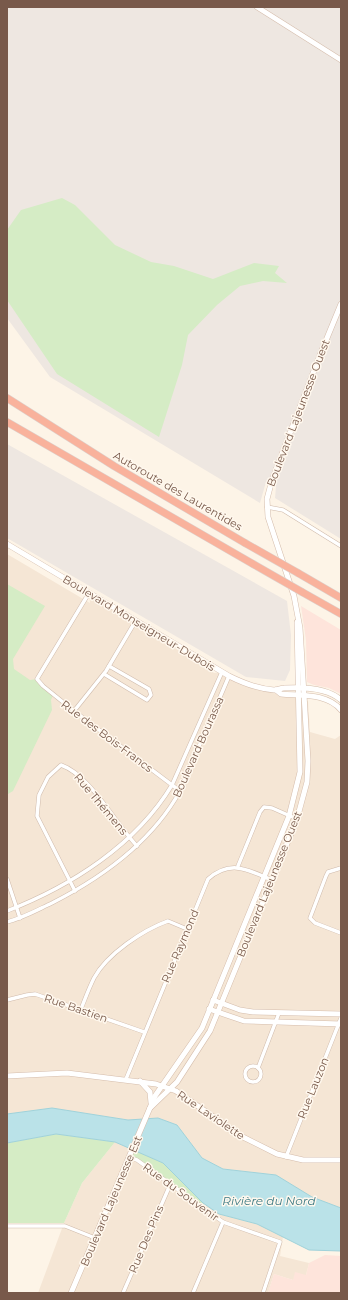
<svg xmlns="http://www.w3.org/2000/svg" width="348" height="1300" font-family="Montserrat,sans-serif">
	<rect width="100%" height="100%" fill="#fdf4e7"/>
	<g fill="#f5e6d5">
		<polygon points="7,554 90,603 89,593 214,673 222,672 243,683 308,701 310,732 335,739 341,735 341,1208 312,1197 276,1175 223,1169 202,1158 177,1125 158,1118 128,1120 52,1108 7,1114"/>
		<polygon points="115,1142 133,1149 219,1214 257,1224 283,1237 280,1256 309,1263 306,1275 293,1280 274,1274 268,1293 38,1293 64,1223 82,1183"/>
	</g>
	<g fill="#fee4db">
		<polygon points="301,606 341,630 341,694 329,688 314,685 307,682 306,640"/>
		<polygon points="325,1255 341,1256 341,1293 268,1293 274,1274 293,1280 295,1272 306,1275 309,1263"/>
	</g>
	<g fill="#eee7e1">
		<polygon points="7,7 341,7 341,539 275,498 276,487 266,482 260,503 50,377 7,318"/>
		<polygon points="7,444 287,601 291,635 290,670 285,681 246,677 7,538"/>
	</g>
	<g fill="#d5ecc5">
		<polygon points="62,198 75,205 115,245 151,262 174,266 213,279 254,263 279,266 275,273 287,283 263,281 240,286 217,305 188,335 182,365 159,437 57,374 7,300 7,230 21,210"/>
		<polygon points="7,584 45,606 13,659 14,669 30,680 37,679 53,695 51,700 52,710 13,791 8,794"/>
		<polygon points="56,1134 115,1142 82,1183 64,1223 7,1223 7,1143"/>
		<polygon points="133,1149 163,1163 203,1203 201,1207 130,1157"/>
	</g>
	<polygon fill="#bae2e8" stroke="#a0d2da" points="52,1108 128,1120 158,1118 177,1125 202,1158 223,1169 276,1175 312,1197 341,1208 341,1251 309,1250 257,1224 219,1214 203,1203 163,1163 115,1142 56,1134 7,1143 7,1114"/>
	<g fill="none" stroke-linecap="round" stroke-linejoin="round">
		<g stroke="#d0bbac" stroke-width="4.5">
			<g id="street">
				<polyline points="267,507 283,510 341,546"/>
				<polyline points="89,593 37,679 43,686 74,711 180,791"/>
				<polyline points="104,674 147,700 151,695 149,689 109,666"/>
				<polyline points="74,711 106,671 135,622"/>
				<polyline points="238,866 260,812 264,807 272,808 297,819"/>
				<polyline points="341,868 328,872 326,876 310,918 315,923 341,933"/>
				<polyline points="7,879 20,918"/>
				<path d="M 75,891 L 37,816 L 39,795 L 48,777 L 61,765 C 90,775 115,823 137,846"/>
				<path d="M 7,911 C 71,886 136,845 172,785 L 222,672"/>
				<path d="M 7,922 C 23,918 37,910 52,903 C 103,877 152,842 180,791 L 229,676"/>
				<polyline points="7,1000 27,995 35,994 144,1032"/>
				<path d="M 81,1009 C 85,999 89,988 94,978 C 107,954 143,930 168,921 L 187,929"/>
				<circle cx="253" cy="1074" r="8"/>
				<polyline points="258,1068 279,1013"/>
				<path d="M 126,1079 L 208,879 C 231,859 248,870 272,880"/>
				<polyline points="129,1157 137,1160 223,1222 280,1242 263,1293"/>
				<polyline points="286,1157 341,1018"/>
				<polyline points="7,1226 65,1226 95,1238"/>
				<polyline points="123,1293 170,1185"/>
				<polyline points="193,1293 223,1222"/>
			</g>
		</g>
		<g stroke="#d5bdac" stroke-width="6">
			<g id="secondary">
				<polyline points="257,7 341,60"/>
				<path d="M 7,544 L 229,676 C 243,683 259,689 274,690 C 278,690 281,688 284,688 C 301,687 327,687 341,700"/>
				<path d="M 276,690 L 281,694 C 302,696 327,693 341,710"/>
				<polyline points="213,1000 240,1010 253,1012 341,1014"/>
				<polyline points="209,1009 244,1021 341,1024"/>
				<polyline points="7,1076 67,1073 156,1084 176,1091 243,1137 277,1154 303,1160 341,1160"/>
				<polyline points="140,1081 150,1092 151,1103"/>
				<polyline points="150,1108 177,1082 210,1031 297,819 307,782 308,761 300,628 294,596 268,517 267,499 272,480 320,355 341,304"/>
				<polyline points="71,1293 155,1096 202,1028 289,816 300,772 297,622"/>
			</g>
		</g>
		<g stroke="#dcd4d0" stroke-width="8">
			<g id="highway">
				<polyline points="7,398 114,466 245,543"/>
				<polyline points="7,422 253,564"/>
				<polyline points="298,573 341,598"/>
				<polyline points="302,592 341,614"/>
			</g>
		</g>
		<use href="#street" stroke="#fff" stroke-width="3.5"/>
		<use href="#secondary" stroke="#fff" stroke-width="5"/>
		<use href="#highway" stroke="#f9b29c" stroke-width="7"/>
		<g stroke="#dcd4d0" stroke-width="8" stroke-linecap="butt">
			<g id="highway-bridge">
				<polyline points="245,543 298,573"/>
				<polyline points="253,564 302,592"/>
			</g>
		</g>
		<use href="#highway-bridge" stroke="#f9b29c" stroke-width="7"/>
	</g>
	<g text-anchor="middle" stroke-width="3" stroke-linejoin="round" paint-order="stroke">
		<g font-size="11" fill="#78594a" stroke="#fff8ee">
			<text transform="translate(298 413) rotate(-69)" y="4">Boulevard Lajeunesse Ouest</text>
			<text transform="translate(178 491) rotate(30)" y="4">Autoroute des Laurentides</text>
			<text transform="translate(139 623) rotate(31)" y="4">Boulevard Monseigneur-Dubois</text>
			<text transform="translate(107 736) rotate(37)" y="4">Rue des Bois-Francs</text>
			<text transform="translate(198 747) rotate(-66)" y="4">Boulevard Bourassa</text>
			<text transform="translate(101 804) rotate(50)" y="4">Rue Thémens</text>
			<text transform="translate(269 884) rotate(-68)" y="4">Boulevard Lajeunesse Ouest</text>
			<text transform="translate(180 946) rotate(-67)" y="4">Rue Raymond</text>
			<text transform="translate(76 1008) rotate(19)" y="4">Rue Bastien</text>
			<text transform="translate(313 1088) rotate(-68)" y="4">Rue Lauzon</text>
			<text transform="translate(211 1115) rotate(34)" y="4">Rue Laviolette</text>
			<text transform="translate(181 1192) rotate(36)" y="4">Rue du Souvenir</text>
			<text transform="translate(111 1201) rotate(-67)" y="4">Boulevard Lajeunesse Est</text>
			<text transform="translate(146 1239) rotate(-67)" y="4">Rue Des Pins</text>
		</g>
		<g font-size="12" font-style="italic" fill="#3f7b85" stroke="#fff8ee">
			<text x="269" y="1205">Rivière du Nord</text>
		</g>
	</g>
	<rect width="348" height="1300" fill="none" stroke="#78594a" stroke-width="16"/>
</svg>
